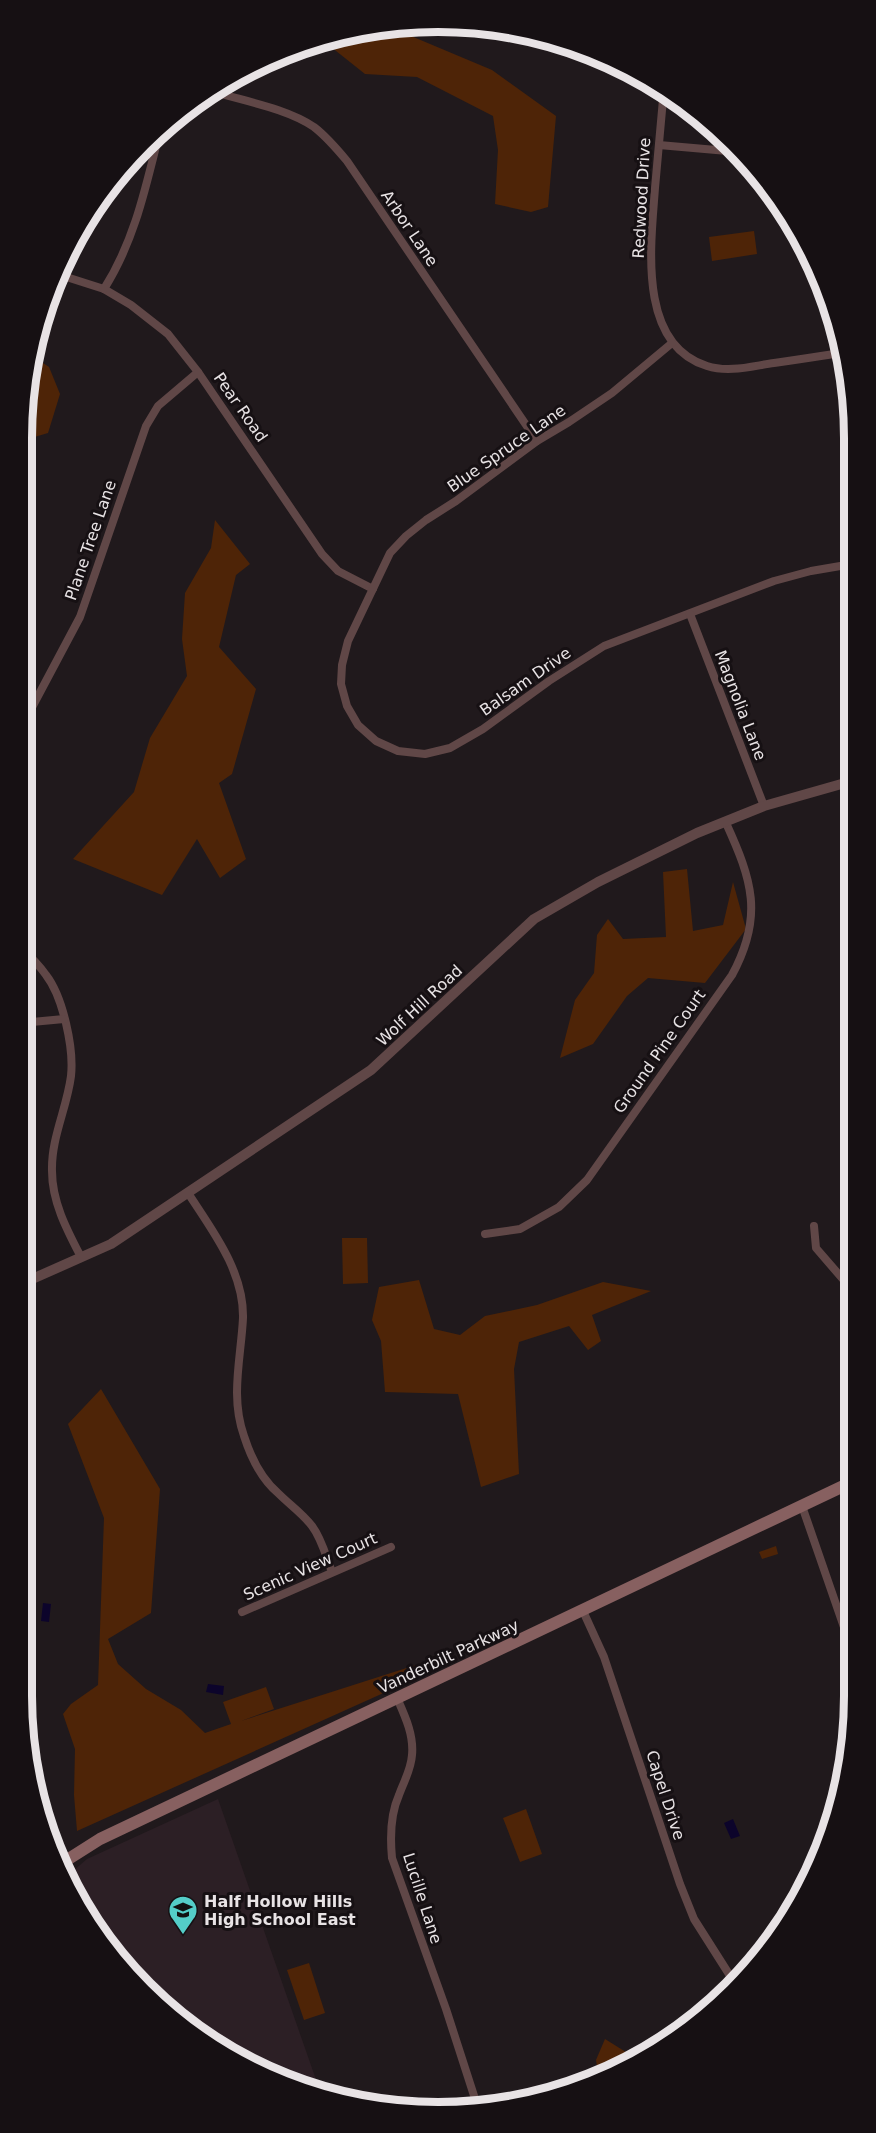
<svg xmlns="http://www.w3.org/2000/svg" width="876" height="2133" font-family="'DejaVu Sans',sans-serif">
	<rect width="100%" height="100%" fill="#20191c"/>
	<polygon fill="#2c1f25" points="218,1799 321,2094 304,2090 230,2056 124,1970 77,1903 65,1878 87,1859"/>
	<g fill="#4e2407">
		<polygon points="398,24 411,36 492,70 556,116 548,207 531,212 495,204 498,150 493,116 417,77 365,74 321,39 330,35"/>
		<polygon points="754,231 757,254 712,261 709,237"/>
		<polygon points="34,357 49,367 60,394 48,433 21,441"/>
		<polygon points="215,520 250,564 236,575 219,647 256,689 232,774 219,783 246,859 220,878 197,839 162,895 73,859 134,792 150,738 187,676 182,639 185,593 211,548"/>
		<polygon points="687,869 693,931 723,925 733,882 746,929 705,983 648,978 627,996 593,1044 560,1058 575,1000 594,973 597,935 608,919 623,939 666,937 663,872"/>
		<polygon points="342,1238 367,1238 368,1283 343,1284"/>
		<polygon points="419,1280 434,1329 460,1335 485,1316 537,1305 603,1282 651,1291 592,1315 601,1341 588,1350 569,1326 519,1342 514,1369 519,1474 481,1487 458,1394 385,1392 381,1341 372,1320 379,1287"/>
		<polygon points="101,1389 160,1489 151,1613 108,1639 118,1664 146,1689 181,1710 205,1733 231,1724 223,1702 266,1687 274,1709 241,1721 441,1657 437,1669 77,1831 74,1795 75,1749 63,1714 71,1704 98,1685 104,1518 68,1424"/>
		<polygon points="776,1546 778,1554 762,1559 759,1552"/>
		<polygon points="526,1809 542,1854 520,1862 503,1818"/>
		<polygon points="309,1963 325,2013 304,2020 287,1970"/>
		<polygon points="605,2039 637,2059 599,2079 596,2060"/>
	</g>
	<g fill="#0c042b">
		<polygon points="43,1603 51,1604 49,1622 41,1621"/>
		<polygon points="208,1684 224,1686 223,1695 206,1692"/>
		<polygon points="733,1819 740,1836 731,1839 724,1823"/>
	</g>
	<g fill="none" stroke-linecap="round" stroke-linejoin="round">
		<g stroke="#604747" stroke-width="8">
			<path d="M 664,88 C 661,122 658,155 655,188 C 651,244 637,344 707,366 C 729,373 752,366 774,363 C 797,360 820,356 842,353"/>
			<path d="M 211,91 C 243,101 286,108 314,127 C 327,137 337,149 347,161 L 537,441"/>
			<polyline points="659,145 739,152"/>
			<polyline points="57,274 104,289 131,305 168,334 198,372 322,554 338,571 373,589"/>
			<path d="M 104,289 C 135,240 146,186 160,130"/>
			<polyline points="672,343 612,393 569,422 537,441 456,501 426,520 406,536 390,553 348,641 342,665 341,684 347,706 358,725 376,741 398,751 425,754 450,748 483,729 549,681 604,646 774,581 811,571 852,564"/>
			<polyline points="690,614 764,806"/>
			<polyline points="21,728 80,617 146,426 158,406 198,372"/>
			<path d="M 21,948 C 30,956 39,965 46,975 C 63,997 74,1048 71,1076 C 67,1108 51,1138 52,1171 C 52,1202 67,1230 81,1257"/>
			<polyline points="21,1023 64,1019"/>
			<path d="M 188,1193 C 212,1230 244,1271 243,1318 C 241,1358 230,1397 244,1436 C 251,1458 261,1479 279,1494 C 290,1505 302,1513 312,1526 C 322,1539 326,1557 332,1572"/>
			<polyline points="814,1226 816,1248 854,1292"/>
			<path d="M 485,1234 L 520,1229 L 559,1207 L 587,1180 L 732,975 C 764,916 752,880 726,823"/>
			<polyline points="802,1506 855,1659"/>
			<polyline points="583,1611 604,1657 680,1884 694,1919 734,1982"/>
			<polyline points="242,1612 391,1547"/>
			<path d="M 397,1698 C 405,1716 414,1735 412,1755 C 411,1770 404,1781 399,1795 C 390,1815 390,1837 392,1858 L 446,2009 L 477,2105"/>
		</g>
		<polyline stroke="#604747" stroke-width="10" points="21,1284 111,1244 371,1070 534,919 598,882 697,833 764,806 852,781"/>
		<polyline stroke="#876060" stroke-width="12" points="59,1865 100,1839 854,1481"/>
	</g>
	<defs>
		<g id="school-pin" transform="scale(1.5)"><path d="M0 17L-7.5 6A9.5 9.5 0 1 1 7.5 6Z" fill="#54cdc8" stroke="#161013"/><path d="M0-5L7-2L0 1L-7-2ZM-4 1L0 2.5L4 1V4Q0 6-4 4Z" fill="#111"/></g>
	</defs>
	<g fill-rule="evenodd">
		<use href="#school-pin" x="183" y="1910"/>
	</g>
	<g text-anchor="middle" stroke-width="6" stroke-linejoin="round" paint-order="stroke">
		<g font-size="16" fill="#e8e3e5" stroke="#161013">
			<text transform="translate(641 198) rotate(-87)" y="6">Redwood Drive</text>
			<text transform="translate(410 228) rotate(56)" y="6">Arbor Lane</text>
			<text transform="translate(241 407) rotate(55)" y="6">Pear Road</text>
			<text transform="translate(506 448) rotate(-35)" y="6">Blue Spruce Lane</text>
			<text transform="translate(90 540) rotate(-71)" y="6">Plane Tree Lane</text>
			<text transform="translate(525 681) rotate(-35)" y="6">Balsam Drive</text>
			<text transform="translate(741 705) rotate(69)" y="6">Magnolia Lane</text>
			<text transform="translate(419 1005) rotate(-43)" y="6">Wolf Hill Road</text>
			<text transform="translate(659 1051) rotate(-55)" y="6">Ground Pine Court</text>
			<text transform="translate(310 1566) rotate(-24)" y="6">Scenic View Court</text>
			<text transform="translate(448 1656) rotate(-25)" y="6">Vanderbilt Parkway</text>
			<text transform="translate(666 1795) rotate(72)" y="6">Capel Drive</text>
			<text transform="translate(423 1898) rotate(72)" y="6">Lucille Lane</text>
		</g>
		<g font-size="16" font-weight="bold" fill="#e8e3e5" stroke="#161013" text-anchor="start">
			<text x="204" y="1907">Half Hollow Hills<tspan x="204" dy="18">High School East</tspan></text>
		</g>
	</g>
	<path d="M0 0H876V2133H0ZM438 32H438A406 406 0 0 1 844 438V1696A406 406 0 0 1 438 2102H438A406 406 0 0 1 32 1696V438A406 406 0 0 1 438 32Z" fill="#161013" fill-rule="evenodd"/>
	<path fill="none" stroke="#e8e3e5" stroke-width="8" d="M438 32H438A406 406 0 0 1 844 438V1696A406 406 0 0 1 438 2102H438A406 406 0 0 1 32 1696V438A406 406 0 0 1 438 32Z"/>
</svg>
